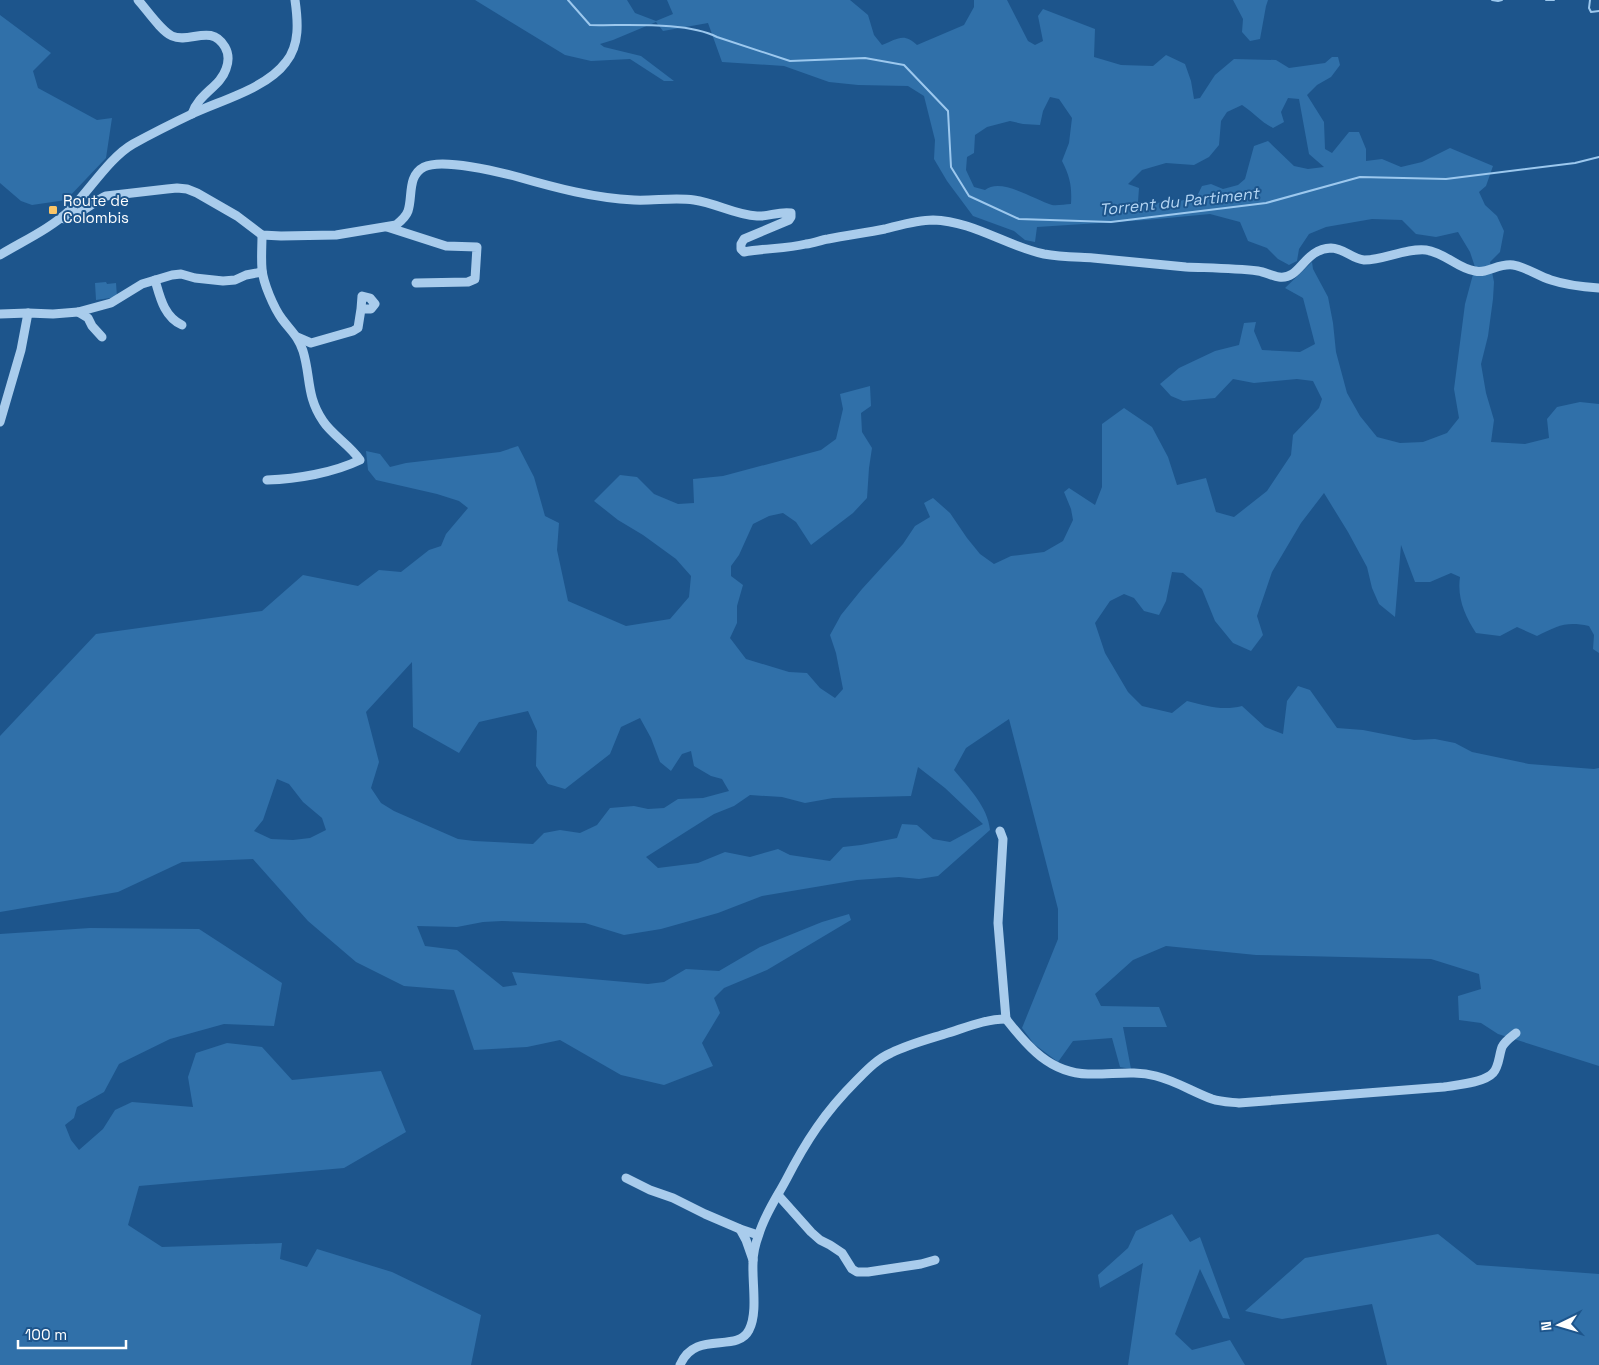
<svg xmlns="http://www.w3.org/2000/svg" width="1599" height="1365" font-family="'Space Grotesk',sans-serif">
	<rect width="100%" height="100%" fill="#1d558c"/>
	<g fill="#3070a9" fill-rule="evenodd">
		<path d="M 475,0 L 627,0 L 635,13 L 656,21 L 673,14 L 667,0 L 850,0 L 868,15 L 874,35 L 882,45 C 897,39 904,32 917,45 L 964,25 L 974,7 L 974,0 L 1007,0 L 1028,41 L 1035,45 L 1043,41 L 1038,16 L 1043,9 L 1095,29 L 1094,57 L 1121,65 L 1153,66 L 1166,55 L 1185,64 L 1191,81 L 1194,99 L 1200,98 L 1215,75 L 1234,59 L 1276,60 L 1289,68 L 1325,63 L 1332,57 L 1338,57 L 1340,65 L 1331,77 L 1317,85 L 1307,95 L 1324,122 L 1325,149 L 1332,153 L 1349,132 L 1359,132 L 1366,149 L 1366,161 L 1382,159 L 1401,167 L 1422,162 L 1450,148 L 1493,166 L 1486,186 L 1479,192 L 1485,205 L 1497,216 L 1504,231 L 1500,252 L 1490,262 L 1494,282 L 1493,299 L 1488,336 L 1481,364 L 1486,393 L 1494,420 L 1491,442 L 1525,444 L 1549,438 L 1547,419 L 1557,407 L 1580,402 L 1599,404 L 1599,653 L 1593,649 L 1594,635 L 1589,626 C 1565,621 1558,626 1537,636 L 1517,627 L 1500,636 L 1476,633 C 1465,616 1457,598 1460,577 L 1451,573 L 1430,582 L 1415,582 L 1401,545 L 1395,617 L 1379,604 L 1372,588 L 1367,567 L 1348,532 L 1324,493 L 1301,523 L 1272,572 L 1257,616 L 1263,635 L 1251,651 L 1233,643 L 1215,621 L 1202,589 L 1183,573 L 1172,572 L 1166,601 L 1159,615 L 1144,611 L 1134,598 L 1124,594 L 1110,601 L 1095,623 L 1105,653 L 1128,692 L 1142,706 L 1172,713 L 1187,701 C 1206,706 1223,711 1242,706 L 1265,727 L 1283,734 L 1287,701 L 1298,686 L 1310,690 L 1337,728 L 1363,730 L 1414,740 L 1435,739 L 1455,743 L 1472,752 L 1529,764 L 1594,769 L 1599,768 L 1599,1066 L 1498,1034 L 1481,1023 L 1459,1020 L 1458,996 L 1481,989 L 1479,974 L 1431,959 L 1256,955 L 1166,946 L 1133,960 L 1095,994 L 1101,1006 L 1159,1007 L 1167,1027 L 1123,1027 L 1131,1069 L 1120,1067 L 1112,1038 L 1073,1041 L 1058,1062 L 1034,1044 L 1022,1028 L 1058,939 L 1058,909 L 1009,719 L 966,748 L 954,770 C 968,787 988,807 990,830 L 938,876 L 919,879 L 899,877 L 857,880 L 762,896 L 718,913 L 661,929 L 624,935 L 585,923 L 502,921 L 483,922 L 457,927 L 417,926 L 425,946 L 457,950 L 503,987 L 517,985 L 512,972 L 648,984 L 664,982 L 686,969 L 719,971 L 760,947 L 822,922 L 849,914 L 851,920 L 767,970 L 724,988 L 714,998 L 720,1013 L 702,1043 L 713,1066 L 664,1085 L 621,1075 L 560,1040 L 527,1047 L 474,1050 L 454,990 L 404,986 L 356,962 L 308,921 L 253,859 L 182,862 L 118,892 L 0,912 L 0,736 L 96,634 L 262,611 L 303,575 L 358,586 L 379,570 L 401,572 L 429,550 L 441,546 L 446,534 L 468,508 L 459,501 L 437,494 L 376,480 L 368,470 L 366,451 L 380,454 L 390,467 L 406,463 L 500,452 L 518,446 L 534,477 L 545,516 L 559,523 L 557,550 L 568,601 L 626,626 L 670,619 L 689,597 L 691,576 L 676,559 L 643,535 L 618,520 L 594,501 L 620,475 L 637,477 L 654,494 L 678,504 L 694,503 L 693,479 L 723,476 L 821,450 L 836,439 L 843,409 L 840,394 L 870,386 L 871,406 L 861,413 L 862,432 L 872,448 L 869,468 L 867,498 L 853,513 L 811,545 L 796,522 L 783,513 L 769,516 L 753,524 L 739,555 L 731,566 L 731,576 L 743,585 L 737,606 L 737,623 L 730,638 L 746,659 L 789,672 L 807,673 L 820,688 L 835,698 L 843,689 L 836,653 L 830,635 L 841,615 L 862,589 L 903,544 L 915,526 L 930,517 L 924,503 L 933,498 L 950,513 L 967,538 L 980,554 L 994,564 L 1011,556 L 1044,552 L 1063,541 L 1073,520 L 1071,509 L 1064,492 L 1069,488 L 1095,505 L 1102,487 L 1102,424 L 1124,408 L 1152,427 L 1168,457 L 1177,485 L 1206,478 L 1216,512 L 1234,517 L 1267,491 L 1291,455 L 1293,435 L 1319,408 L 1322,399 L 1313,381 L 1297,379 L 1254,383 L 1233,379 L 1215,398 L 1183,401 L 1171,396 L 1160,384 L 1179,368 L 1215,351 L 1239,345 L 1244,323 L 1256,322 L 1254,331 L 1262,350 L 1300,352 L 1315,344 L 1303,298 L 1285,288 L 1312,262 L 1313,269 L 1328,297 L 1333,323 L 1336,352 L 1347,393 L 1360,416 L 1377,437 L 1400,443 L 1423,442 L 1447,433 L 1459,418 L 1454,389 L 1465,304 L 1475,267 L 1470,252 L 1458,232 L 1436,237 L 1416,234 L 1402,220 L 1372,219 L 1326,227 L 1309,234 L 1299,249 L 1297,261 L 1289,265 L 1278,259 L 1267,248 L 1248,241 L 1240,222 L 1210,214 L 1146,220 L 1037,227 L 1035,242 L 1025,240 L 1014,231 L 973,216 L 947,181 L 934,159 L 935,140 L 924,96 L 908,86 L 858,85 L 829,82 L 784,66 L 722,62 L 708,23 L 663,31 L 656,22 L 613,40 L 600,44 L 604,47 L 641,56 L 674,81 L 664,81 L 630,59 L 591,61 L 565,55 ZM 1050,97 L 1059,99 L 1072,118 L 1069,143 L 1062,161 C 1070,177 1072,186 1071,204 C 1065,204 1057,206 1052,205 C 1035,200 1001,177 985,190 L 974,187 L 966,170 L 967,157 L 974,153 L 975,135 L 987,127 L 1010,121 L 1023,124 L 1040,125 L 1043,111 ZM 1288,98 L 1299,99 L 1309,154 L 1324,167 L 1308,169 L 1294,166 L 1268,141 L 1254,146 L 1245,179 L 1238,185 L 1223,189 L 1211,184 L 1202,186 L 1197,196 C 1175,204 1161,203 1138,202 L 1139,188 L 1128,184 L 1142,170 L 1166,163 L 1194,165 L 1209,157 L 1219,145 L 1221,121 L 1227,112 L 1242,105 C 1253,112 1261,122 1273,128 L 1284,122 L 1281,112 ZM 412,662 L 413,727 L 459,753 L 479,722 L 528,711 L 537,731 L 536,766 L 548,784 L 565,789 L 610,754 L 621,727 L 640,718 L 651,738 L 660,762 L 671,771 L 682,754 L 691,751 L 694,766 L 711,776 L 722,779 L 729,791 L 703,798 L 678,799 L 664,808 L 648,809 L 634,806 L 610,808 L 597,825 L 580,833 L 560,830 L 544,833 L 533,844 L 474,841 L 458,839 L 394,811 L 381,803 L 371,788 L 379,762 L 366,712 ZM 918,767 L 945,788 L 983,824 L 950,842 L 933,839 L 917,825 L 902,824 L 897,838 L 861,845 L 843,847 L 830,861 L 790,855 L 778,849 L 750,857 L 725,852 L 698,863 L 658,868 L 646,857 L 714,814 L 734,806 L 750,795 L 782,797 L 805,803 L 833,798 L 911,796 ZM 277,779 L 289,784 L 303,802 L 322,818 L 326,830 L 310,838 L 293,840 L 271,839 L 254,831 L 263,820 Z"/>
		<polygon points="1233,0 1268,0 1266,6 1260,39 1250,41 1242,32 1243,19"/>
		<polygon points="0,15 51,53 33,71 38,88 97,120 112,118 106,158 66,200 32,205 21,201 0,183"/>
		<polygon points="106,282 107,284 116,283 117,297 96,300 95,283"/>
		<polygon points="90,928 199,929 282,983 274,1026 224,1024 170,1039 119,1064 104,1092 77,1107 74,1118 65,1125 71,1140 79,1150 103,1129 115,1110 132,1102 193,1107 188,1077 196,1053 227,1043 262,1047 292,1080 381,1071 406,1132 344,1168 139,1186 128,1225 162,1247 282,1243 280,1259 307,1267 317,1249 392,1272 481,1315 471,1365 0,1365 0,934"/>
		<polygon points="1172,1214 1190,1242 1200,1237 1230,1319 1223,1318 1200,1269 1175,1334 1192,1350 1230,1340 1245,1365 1128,1365 1143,1263 1100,1288 1098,1275 1128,1248 1136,1231"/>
		<polygon points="1438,1234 1477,1265 1599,1274 1599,1365 1387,1365 1372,1304 1282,1319 1245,1311 1305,1258"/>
	</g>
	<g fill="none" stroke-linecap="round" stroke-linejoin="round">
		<g stroke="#9cc8ee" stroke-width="2">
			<path d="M 568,0 L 590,25 C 625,26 686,21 717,37 L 790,61 L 865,58 L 904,65 L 948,111 L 951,167 L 969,196 L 1019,219 L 1111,222 L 1266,203 L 1360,177 L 1446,179 L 1575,163 L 1599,157"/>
			<polyline points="1492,0 1498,1 1502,0"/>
			<polyline points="1546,0 1554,0"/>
			<polyline points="1590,0 1589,8 1591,12 1599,11"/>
		</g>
		<g stroke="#a9ccec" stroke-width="9">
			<path d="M 138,0 C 147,10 161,31 172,36 C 190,44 211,23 225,47 C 229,54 229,61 226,69 C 220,87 199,93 192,114"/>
			<path d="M 60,218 C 71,223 94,201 106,196 L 167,189 L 177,188 L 187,189 L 197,193 L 237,216 L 262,235 L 281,236 L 336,235 L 396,225 C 401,221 406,217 408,211 C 413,196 407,176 424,167 C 442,158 499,172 518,177 C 556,188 594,198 634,200 C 654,201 674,197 694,200 C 716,203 735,215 757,216 C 768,217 779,211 791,213 L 791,217 L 789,220 L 744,239 L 741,244 L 741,249 L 744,252 C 765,248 786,249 806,244 C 814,243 821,240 828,239 C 847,235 866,233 885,229 C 901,225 917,220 933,220 C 973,221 1006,246 1044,254 C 1060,257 1077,257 1093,258 C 1124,261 1155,264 1186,267 C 1210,268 1234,268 1258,271 C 1265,272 1272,276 1279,277 C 1301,280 1303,249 1331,248 C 1344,248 1352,259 1364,260 C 1385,260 1405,248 1426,250 C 1446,253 1458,269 1475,271 C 1488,274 1498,263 1513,265 C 1526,267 1538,276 1551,280 C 1566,285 1583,287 1599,288"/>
			<polyline points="387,227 446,246 477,247 475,279 468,282 416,283"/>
			<path d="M 262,235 C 262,246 261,258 262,269 C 263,283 274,308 282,319 C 291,331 298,336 303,351 C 311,377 306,396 323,421 C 332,435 350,445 360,460 C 333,473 297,479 267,480"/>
			<path d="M 0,255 C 23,241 50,229 70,210 C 89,191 110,157 133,144 C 153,133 173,123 194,113 C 222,100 267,88 286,62 C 300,45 298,21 295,0"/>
			<path d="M 155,280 C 160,297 164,317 182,325"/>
			<polyline points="78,312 88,318 92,326 102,337"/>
			<polyline points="0,314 28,313 53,314 78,312 111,303 142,284 172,275 181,274 195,278 223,281 235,280 246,275 262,272"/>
			<polyline points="297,337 311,343 353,331 358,328 361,309 371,309 375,304 370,298 362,296 361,309"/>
			<polyline points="0,422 21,350 28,313"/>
			<polyline points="1000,831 1003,839 998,923 1006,1019"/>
			<path d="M 1006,1019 C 1028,1047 1050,1073 1088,1074 C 1111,1075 1133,1070 1156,1076 C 1176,1081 1193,1092 1212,1099 C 1221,1102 1230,1102 1239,1103 L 1444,1087 C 1456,1085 1484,1083 1493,1073 C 1499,1067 1499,1055 1502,1047 C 1505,1041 1511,1037 1516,1033"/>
			<polyline points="626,1178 650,1190 673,1198 705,1214 740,1229 758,1235"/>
			<polyline points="778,1195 811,1232 820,1240 830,1245 842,1253 852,1269 857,1272 868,1272 921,1264 935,1260"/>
			<polyline points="740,1229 746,1240 753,1260"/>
			<path d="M 680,1365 C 695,1329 737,1354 749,1330 C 758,1313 752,1283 753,1263 C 753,1254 756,1242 759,1234 C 765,1214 777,1197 786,1180 C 806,1141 825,1112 856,1081 C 866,1071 877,1059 891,1053 C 909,1044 929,1039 948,1033 C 967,1027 986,1019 1006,1019"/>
		</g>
	</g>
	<rect fill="#fcc667" stroke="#1d558c" stroke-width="2" x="48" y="205" width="10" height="10" rx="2.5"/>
	<g text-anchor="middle" stroke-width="4" stroke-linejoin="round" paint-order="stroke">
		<g font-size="15" fill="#fff" stroke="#1d558c" text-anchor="start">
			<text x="63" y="206">Route de<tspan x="63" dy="17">Colombis</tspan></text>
		</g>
		<g font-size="16" font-style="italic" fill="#b5d6f4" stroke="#1d558c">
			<text transform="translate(1179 201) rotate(-6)" y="6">Torrent du Partiment</text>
		</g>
	</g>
	<g transform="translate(1559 1325) rotate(265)" stroke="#1d558c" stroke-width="4" paint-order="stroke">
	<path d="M0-4L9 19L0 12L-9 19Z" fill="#ffffff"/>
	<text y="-8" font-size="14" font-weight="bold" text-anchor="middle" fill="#ffffff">N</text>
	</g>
	<path d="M18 1340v8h108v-8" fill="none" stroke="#ffffff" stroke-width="2.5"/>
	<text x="25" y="1340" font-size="15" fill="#ffffff" stroke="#1d558c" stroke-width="4" paint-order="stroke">100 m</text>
</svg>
